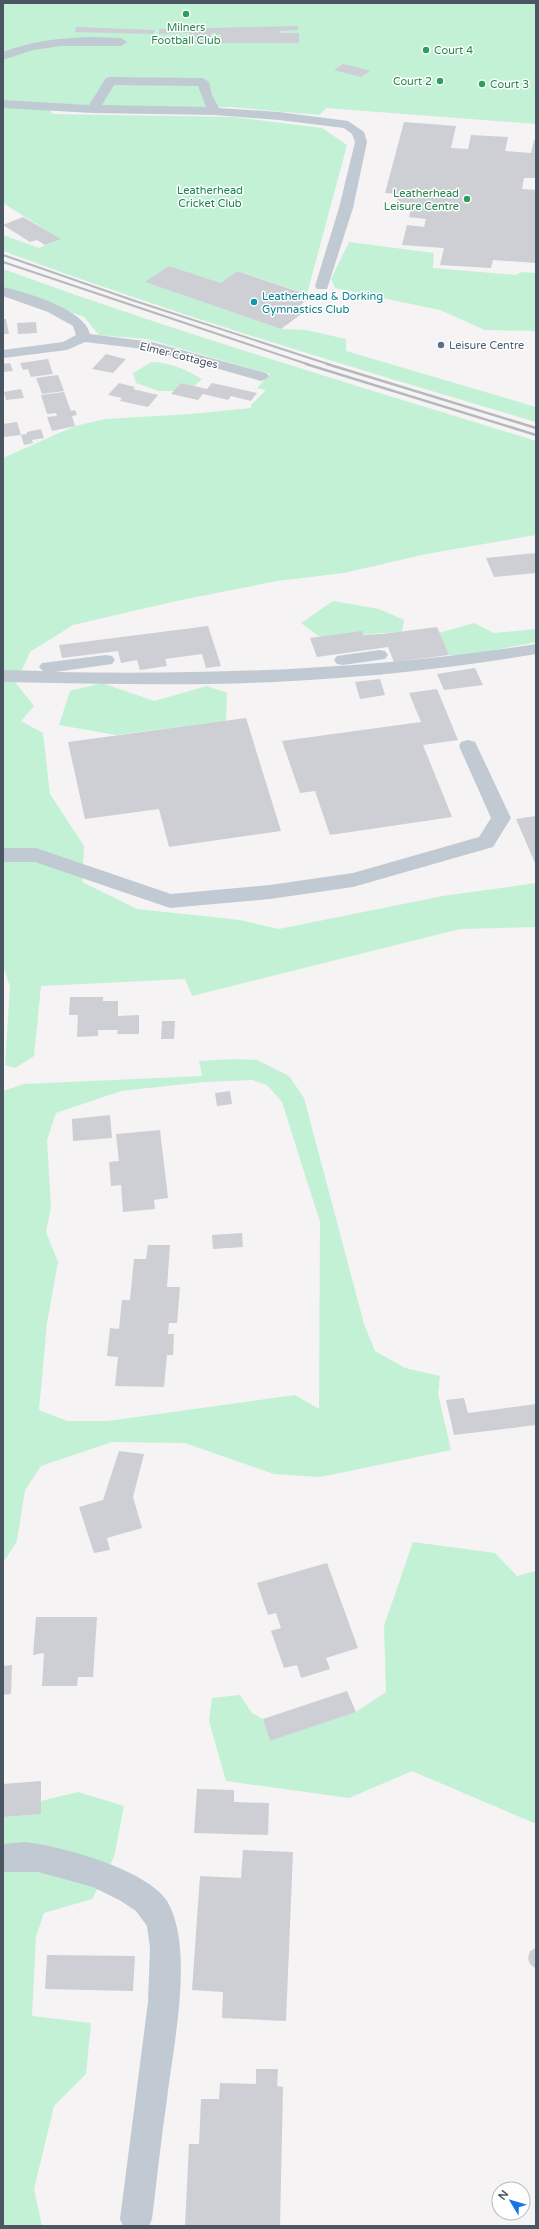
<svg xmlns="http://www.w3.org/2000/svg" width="539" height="2229" font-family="'Varela Round',sans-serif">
	<rect width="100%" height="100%" fill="#f5f3f3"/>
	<g fill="#c3f1d5" fill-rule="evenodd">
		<path d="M 3,3 L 536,3 L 536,124 L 326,108 L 320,115 L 230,107 L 48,107 L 52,114 L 233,117 L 322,128 L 347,145 L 307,294 L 238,271 L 221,283 L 169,266 L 146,282 L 281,329 L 306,330 L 346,339 L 346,351 L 536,407 L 536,422 C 357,369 178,316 3,251 L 3,235 L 39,248 L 60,239 L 3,203 Z"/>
		<polygon points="349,242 434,253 433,268 516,275 521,272 536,273 536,331 485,330 440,310 335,288 331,279"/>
		<path d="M 3,269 C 178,333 358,386 536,441 L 536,535 L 426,554 L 344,573 L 277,581 L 176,601 L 73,625 L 30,652 L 16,683 L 34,706 L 21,721 L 43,733 L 50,794 L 84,846 L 82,882 L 137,909 L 240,920 L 279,929 L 443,896 L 536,883 L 536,927 L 460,929 L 192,996 L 185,979 L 41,986 L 34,1056 L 15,1068 L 5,1065 L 10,987 L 3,965 L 3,458 L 75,426 L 106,419 L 191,414 L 251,408 L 251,405 L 266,390 L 257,388 L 270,374 L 147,339 L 99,335 L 84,317 L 3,287 Z"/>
		<path d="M 152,362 C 172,363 185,369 202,379 L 194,386 L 181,383 L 174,391 L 159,391 L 136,383 L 133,373 Z"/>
		<polygon points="333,601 379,609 404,620 402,632 320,637 301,623"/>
		<polygon points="474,623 494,633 536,629 536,642 469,655 449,655 439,633"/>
		<polygon points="102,683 154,701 207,686 227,693 226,721 116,735 59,725 70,691"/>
		<path d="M 235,1059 L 257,1060 L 289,1076 L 304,1098 L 364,1324 L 375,1351 L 405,1368 L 440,1376 L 438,1394 L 451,1450 L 320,1477 L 274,1474 L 185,1443 L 112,1442 L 41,1466 L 25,1490 L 17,1541 L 3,1563 L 3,1091 L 24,1084 L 202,1076 L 199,1061 ZM 252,1080 L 267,1085 L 282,1102 L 320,1222 L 319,1409 L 295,1395 L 108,1421 L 67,1421 L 39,1410 L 47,1323 L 58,1262 L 46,1232 L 51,1207 L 47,1140 L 56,1113 L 121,1091 L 204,1082 Z"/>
		<polygon points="413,1542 495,1553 517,1576 536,1571 536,1822 534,1823 412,1771 349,1798 226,1781 209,1721 212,1698 240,1695 252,1713 263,1719 270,1741 356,1712 386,1692 384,1626"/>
		<polygon points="78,1792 124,1806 114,1857 92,1899 44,1913 36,1936 32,2016 91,2023 86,2074 54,2106 34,2189 42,2226 3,2226 3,1817 41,1814 41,1801"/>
	</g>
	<g fill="#cdcfd5">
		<polygon points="298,26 298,30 279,31 280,33 299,33 299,43 186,43 186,38 221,39 221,34 216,35 216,33 211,33 211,37 189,37 189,33 159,34 159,29"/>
		<polygon points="76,27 155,30 153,34 75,32"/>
		<polygon points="343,64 357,67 370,71 361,77 334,70"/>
		<polygon points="404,122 456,126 451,148 468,149 471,135 508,137 505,151 531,153 534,140 536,140 536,178 524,178 522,189 536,190 536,263 493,260 491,268 440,265 444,248 402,245 407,225 424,227 426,219 409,217 412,205 396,204 399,194 385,193"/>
		<polygon points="23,217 61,239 45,245 37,240 30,242 3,225"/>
		<polygon points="169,266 221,283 237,271 312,296 295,309 304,312 281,329 145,282"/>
		<polygon points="3,319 6,319 9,334 3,334"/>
		<polygon points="36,322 37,333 18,334 17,323"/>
		<polygon points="106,354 117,357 126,359 113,373 92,369"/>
		<polygon points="48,359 53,374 31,377 28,369 23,370 20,363"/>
		<polygon points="10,363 13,371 3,372 3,364"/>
		<polygon points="58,375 64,391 42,394 36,378"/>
		<polygon points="119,383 135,387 133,389 158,395 148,407 120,401 122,398 108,395"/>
		<polygon points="181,383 207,389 212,383 257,393 251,401 231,396 228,400 203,394 198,400 171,394"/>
		<polygon points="21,389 24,398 6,400 4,392"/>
		<polygon points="64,392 71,411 75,410 77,415 72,416 75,426 52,431 47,417 57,416 56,413 47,414 41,395"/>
		<polygon points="17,422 21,435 3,437 3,424"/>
		<polygon points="41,429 44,438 32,440 33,443 24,445 21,435 27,434 27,432"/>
		<polygon points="536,553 536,573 494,577 486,558"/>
		<polygon points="208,626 221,666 206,668 202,654 165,659 167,666 140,670 137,660 121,663 118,651 62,658 59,645"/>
		<polygon points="437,627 449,655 394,662 388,647 317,657 310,638 362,631 363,635 382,634"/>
		<polygon points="475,668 483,685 444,690 437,674"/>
		<polygon points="380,679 385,695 360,699 355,682"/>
		<polygon points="437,689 458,740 423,745 452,817 330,835 315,791 300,793 282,741 421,722 409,693"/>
		<polygon points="246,718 281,831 169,847 159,809 85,819 68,742"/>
		<polygon points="536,816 536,862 535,863 516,819"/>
		<polygon points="70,997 103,997 103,1001 118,1001 118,1016 139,1015 139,1034 117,1034 118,1030 98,1030 98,1036 77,1037 78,1015 69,1015"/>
		<polygon points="162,1021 175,1021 174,1039 161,1039"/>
		<polygon points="230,1091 232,1104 217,1106 215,1093"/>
		<polygon points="110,1115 112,1138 73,1141 72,1119"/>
		<polygon points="160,1130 168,1198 154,1200 155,1209 123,1212 121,1185 111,1186 109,1162 119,1161 116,1134"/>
		<polygon points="242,1233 243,1247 213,1249 212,1235"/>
		<polygon points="148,1245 170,1245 167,1287 180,1287 177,1323 169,1323 168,1334 174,1334 173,1355 167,1355 164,1387 115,1386 118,1357 107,1356 110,1328 119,1329 122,1300 130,1300 134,1259 146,1259"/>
		<polygon points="464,1398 468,1413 536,1404 536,1425 454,1435 446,1400"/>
		<polygon points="119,1451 144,1454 133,1497 142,1528 107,1538 110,1550 94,1553 79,1507 103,1500"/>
		<polygon points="327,1563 358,1648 326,1658 330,1669 301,1678 297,1665 284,1668 271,1631 281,1628 276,1613 268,1615 257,1583"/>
		<polygon points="36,1617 97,1617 93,1677 78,1677 77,1686 42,1686 44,1653 33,1655"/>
		<polygon points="12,1665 11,1694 3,1695 3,1666"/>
		<polygon points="347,1691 356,1712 270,1741 263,1719"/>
		<polygon points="41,1781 41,1814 3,1817 3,1784"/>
		<polygon points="197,1789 234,1790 234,1802 269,1803 268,1835 194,1833"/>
		<polygon points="243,1850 293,1852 286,2021 222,2018 223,1992 192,1990 200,1876 241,1878"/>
		<polygon points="536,1948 536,1969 530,1964 528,1958 530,1951"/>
		<polygon points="47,1955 135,1956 133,1991 45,1989"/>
		<polygon points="256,2069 278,2069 277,2086 283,2087 280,2226 185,2226 189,2144 199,2144 201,2099 219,2099 220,2083 256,2084"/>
	</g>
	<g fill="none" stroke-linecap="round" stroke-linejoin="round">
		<g fill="#c1cad2" fill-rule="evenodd">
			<path d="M 91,37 L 121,38 L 127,42 L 121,46 L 61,46 L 33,50 L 3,60 L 3,52 C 31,41 60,38 91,37 Z"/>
			<path d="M 110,77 L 203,78 L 209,82 L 212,95 L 219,108 L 279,112 L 348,121 L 364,132 L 367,142 L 353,208 L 327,289 L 317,289 L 315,286 L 339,208 L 355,142 L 352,134 L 344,128 L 279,120 L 214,115 L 93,113 L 3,108 L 3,100 L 89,105 L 106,78 ZM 114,85 L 198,86 L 206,107 L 102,105 Z"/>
			<path d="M 3,287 C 25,292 85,309 90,334 L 152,342 L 266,373 L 269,376 L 266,379 L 261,381 L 151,350 L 85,342 L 67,350 L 3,358 L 3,350 L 63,342 L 76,335 L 73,326 L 48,312 L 3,296 Z"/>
			<path d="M 536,644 L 536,654 C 470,665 405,673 338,678 C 227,687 115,684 3,682 L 3,670 L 43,671 L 39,667 L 42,663 L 106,655 L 112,656 L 115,660 L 112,664 L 55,672 C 217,675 376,669 536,644 Z"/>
			<polygon points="379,650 385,651 388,655 385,659 343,665 337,664 334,660 337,656"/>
			<polygon points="468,740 475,742 477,746 511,818 493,847 353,887 270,899 170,908 35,862 3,862 3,848 36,848 171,894 270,885 353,873 479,837 491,818 459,746 461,742"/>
			<path d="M 24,1842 C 59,1845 148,1870 167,1901 C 195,1948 173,2046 167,2099 C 161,2139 157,2179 152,2219 L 149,2226 L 123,2226 L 120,2219 L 148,2002 L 150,1948 L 147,1926 L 136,1911 L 121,1901 L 93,1887 L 38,1872 L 3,1872 L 3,1844 Z"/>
		</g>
		<g stroke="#b5b8bd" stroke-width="2">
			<polyline points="3,255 135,301 331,365"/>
			<polyline points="3,262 310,365"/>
		</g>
		<g stroke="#b5b8bd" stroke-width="2.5">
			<polyline points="306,364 536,435"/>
			<polyline points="327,364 536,428"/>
		</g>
	</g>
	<g fill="#2e9e5b" stroke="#fff" stroke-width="1.5">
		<circle cx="186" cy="14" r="4"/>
		<circle cx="426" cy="50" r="4"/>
		<circle cx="440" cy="81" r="4"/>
		<circle cx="482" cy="84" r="4"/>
		<circle cx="467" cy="199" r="4"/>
	</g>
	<circle fill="#0f9aa8" stroke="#fff" stroke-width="1.5" cx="254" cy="302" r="4"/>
	<circle fill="#5c6f8a" stroke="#fff" stroke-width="1.5" cx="441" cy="345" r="4"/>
	<g text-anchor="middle" stroke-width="3" stroke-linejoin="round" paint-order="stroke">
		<g font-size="11" fill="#27864d" stroke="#fff" text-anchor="start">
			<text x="186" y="31" text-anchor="middle">Milners<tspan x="186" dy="13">Football Club</tspan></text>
			<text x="434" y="54">Court 4</text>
			<text x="432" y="85" text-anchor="end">Court 2</text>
			<text x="490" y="88">Court 3</text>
			<text x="459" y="197" text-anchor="end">Leatherhead<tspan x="459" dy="13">Leisure Centre</tspan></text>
		</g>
		<g font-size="11" fill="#17864f" stroke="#fff">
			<text x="210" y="194">Leatherhead<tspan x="210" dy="13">Cricket Club</tspan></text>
		</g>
		<g font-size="11" fill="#0d838f" stroke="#fff" text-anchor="start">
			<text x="262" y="300">Leatherhead &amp; Dorking<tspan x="262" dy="13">Gymnastics Club</tspan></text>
		</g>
		<g font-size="11" fill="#4e5e75" stroke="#fff" text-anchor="start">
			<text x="449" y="349">Leisure Centre</text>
		</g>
		<g font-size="11" fill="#4a5661" stroke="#fff">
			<text transform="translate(179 355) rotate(14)" y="4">Elmer Cottages</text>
		</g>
	</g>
	<rect width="539" height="2229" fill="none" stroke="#4a5661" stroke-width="8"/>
	<g transform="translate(511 2201) rotate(308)"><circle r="19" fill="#ffffff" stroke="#b7bbc0"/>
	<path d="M0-3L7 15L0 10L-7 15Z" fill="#1a73e8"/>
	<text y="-6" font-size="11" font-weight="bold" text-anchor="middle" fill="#4a5661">N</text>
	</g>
</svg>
